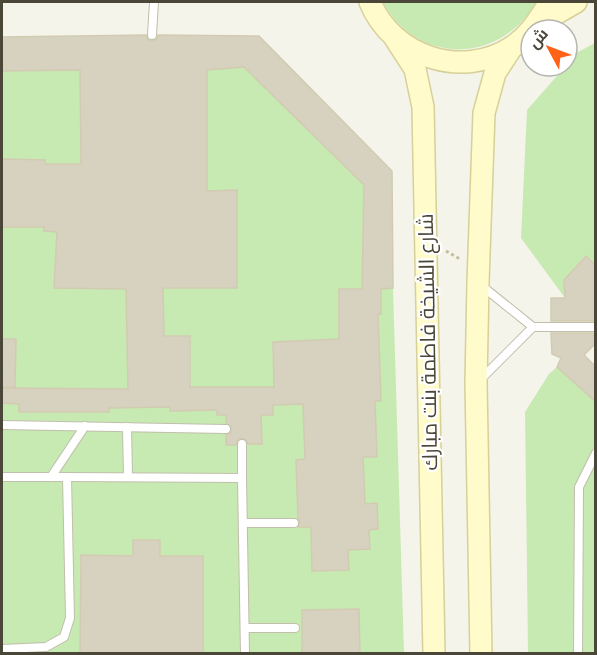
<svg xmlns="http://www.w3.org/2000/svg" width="597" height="655" font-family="'Titillium Web',Cairo,sans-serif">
	<rect width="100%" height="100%" fill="#f5f4ea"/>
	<g fill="#c7eab2">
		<path d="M 383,2 L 536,2 C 501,64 417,66 383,2 Z"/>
		<polygon points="130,35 259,36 392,171 393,288 404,653 2,653 2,37"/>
		<polygon points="595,43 595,266 585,256 564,280 565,298 521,238 527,110 578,52"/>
		<polygon points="557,367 590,397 595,392 595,653 528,653 525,412 549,374"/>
	</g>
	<g fill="#d7d2bf" stroke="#d2cbb2" stroke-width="1.5" fill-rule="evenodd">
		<path d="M 146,35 L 148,40 L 152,41 L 157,39 L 158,35 L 259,36 L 392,171 L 393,288 L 381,289 L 381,314 L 378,314 L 381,401 L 375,401 L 377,457 L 363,457 L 365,504 L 377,503 L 378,529 L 369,530 L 370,549 L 348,550 L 349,570 L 312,571 L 311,527 L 298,527 L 300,522 L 298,518 L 296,460 L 305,459 L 303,404 L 273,405 L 273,415 L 261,415 L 262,444 L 248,444 L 245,439 L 241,438 L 237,441 L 236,445 L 226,445 L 226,435 L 231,433 L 231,427 L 226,423 L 226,415 L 217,415 L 217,410 L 170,411 L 170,407 L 109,408 L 109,412 L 19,412 L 19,404 L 2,403 L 2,388 L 128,389 L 126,289 L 54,288 L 57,232 L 44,231 L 44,227 L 2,227 L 2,159 L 45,160 L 45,164 L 81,164 L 80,70 L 2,71 L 2,37 ZM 244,67 L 364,185 L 362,289 L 339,289 L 339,339 L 273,342 L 274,387 L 190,387 L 190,336 L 164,336 L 163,288 L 237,288 L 237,190 L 207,191 L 207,70 Z"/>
		<polygon points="586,256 596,266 596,321 551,321 551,298 565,298 564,280"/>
		<polygon points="551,333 596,333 596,343 584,355 596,367 596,402 557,367 561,358 552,354"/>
		<polygon points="2,339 16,339 15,387 2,387"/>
		<polygon points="133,540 160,540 160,556 203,556 203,654 80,654 81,555 133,556"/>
		<polygon points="359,609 360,654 302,654 302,610"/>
	</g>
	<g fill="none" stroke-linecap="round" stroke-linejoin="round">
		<g stroke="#c1beac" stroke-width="10">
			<g id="service">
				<polyline points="152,35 154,2"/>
				<polyline points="482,286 533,327 596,327"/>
				<polyline points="481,379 533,327"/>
				<polyline points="2,425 226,429"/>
				<polyline points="127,427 128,477"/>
				<polyline points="242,444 242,478"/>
				<polyline points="2,477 67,477 70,618 64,637 46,647 2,649"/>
				<polyline points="51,477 85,426"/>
				<polyline points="67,477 242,478 245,654"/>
				<polyline points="243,523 294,523"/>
				<polyline points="245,628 295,628"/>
				<polyline points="578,654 579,487 596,453"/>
			</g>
		</g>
		<g stroke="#d6d099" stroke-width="24">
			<g id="secondary">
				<path d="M 370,2 C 392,56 461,80 512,47 C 530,35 539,19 550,2"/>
				<polyline points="538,24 576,2"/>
				<polyline points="395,38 415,69 423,107 434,654"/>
				<polyline points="481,654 476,383 478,282 484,113 495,73 512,47"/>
			</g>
		</g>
		<polyline stroke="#c3bd9d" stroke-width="3" stroke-dasharray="3 3" stroke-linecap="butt" points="446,251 460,259"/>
		<use href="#service" stroke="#fff" stroke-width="8"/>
		<use href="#secondary" stroke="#fffbca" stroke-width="21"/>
	</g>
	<g text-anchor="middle" stroke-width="4.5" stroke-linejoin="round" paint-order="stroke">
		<g font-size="21" fill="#4a4638" stroke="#fff">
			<text transform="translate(428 342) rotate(-91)" y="7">شارع الشيخة فاطمة بنت مبارك</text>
		</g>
	</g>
	<rect width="597" height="655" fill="none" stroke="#4a4638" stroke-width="6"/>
	<g transform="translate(549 48) rotate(311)"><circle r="28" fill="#ffffff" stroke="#b7b5af" stroke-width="1.5"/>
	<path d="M0-4.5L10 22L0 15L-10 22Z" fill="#ff6217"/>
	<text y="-9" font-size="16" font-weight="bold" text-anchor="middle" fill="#4a4638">ش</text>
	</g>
</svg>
